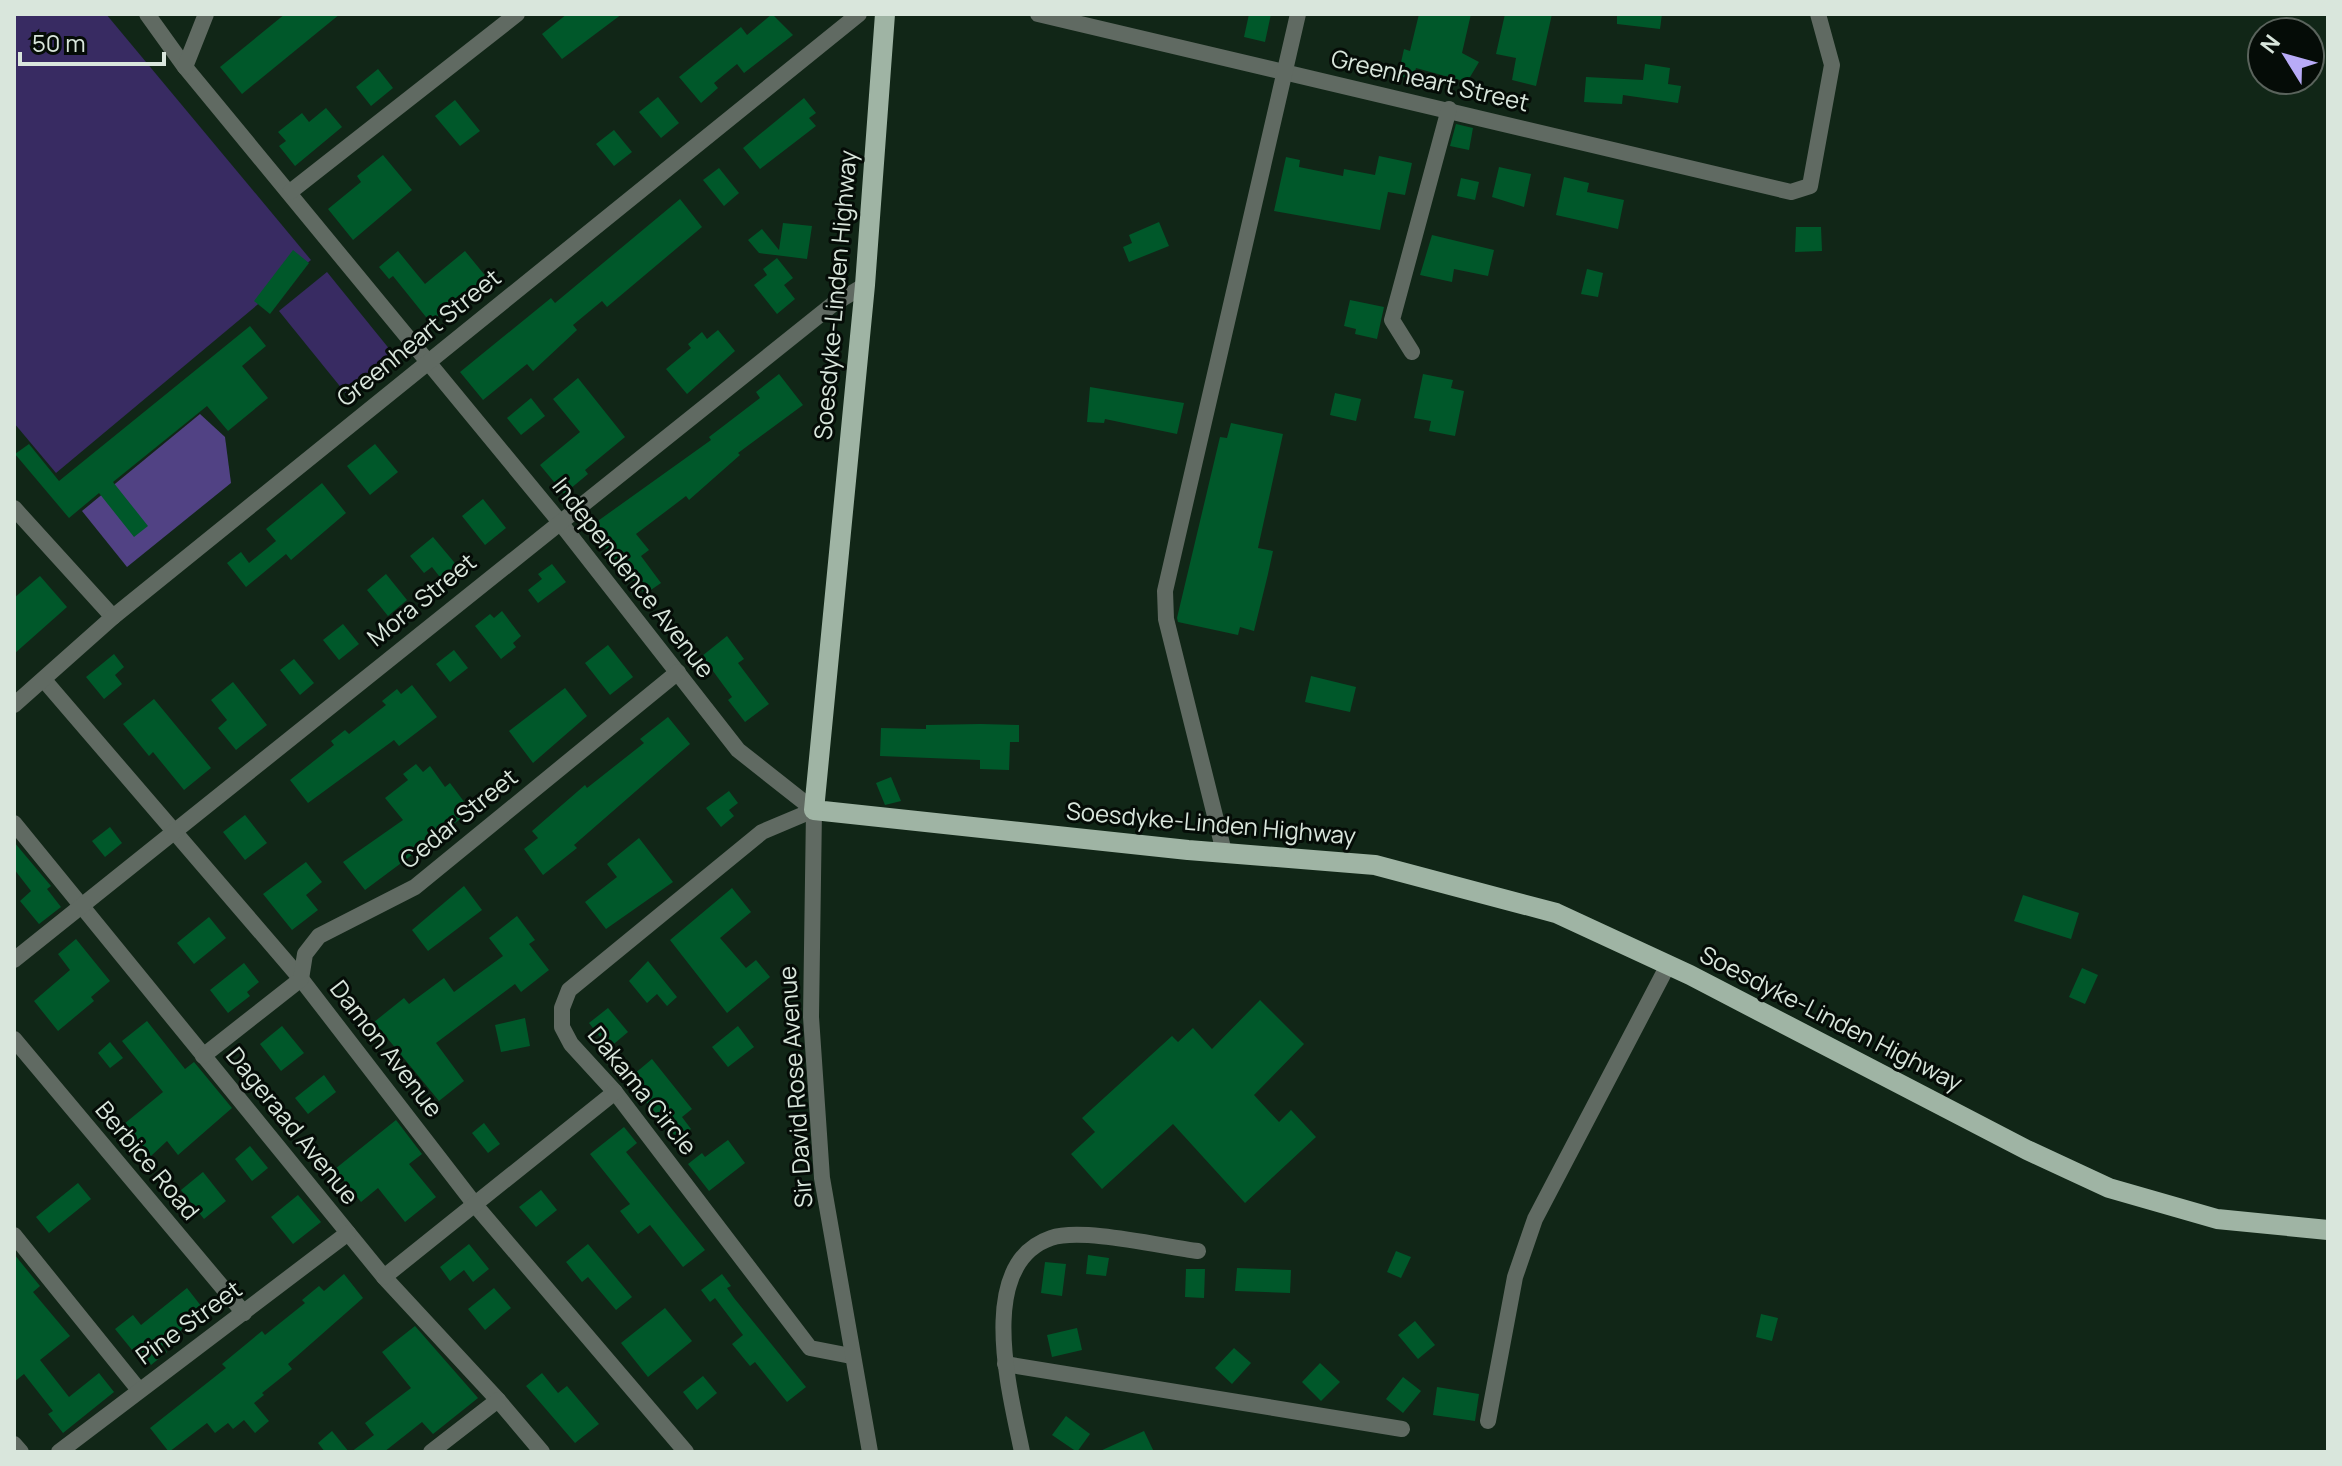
<svg xmlns="http://www.w3.org/2000/svg" width="2342" height="1466" font-family="Manrope,sans-serif">
	<rect width="100%" height="100%" fill="#112617"/>
	<g fill="#382b62">
		<polygon points="14,14 106,14 311,260 56,473 14,423"/>
		<polygon points="327,272 395,356 347,395 279,311"/>
	</g>
	<polygon fill="#514284" points="200,414 225,437 231,483 127,567 82,511"/>
	<g fill="#00582a">
		<polygon points="285,14 340,14 242,94 220,67"/>
		<polygon points="567,14 622,14 562,59 542,34"/>
		<polygon points="772,14 793,35 744,73 737,64 714,83 718,88 701,103 679,77 741,27 747,35"/>
		<polygon points="1249,14 1271,14 1265,42 1244,37"/>
		<polygon points="1419,14 1471,14 1462,53 1479,62 1467,82 1416,68 1413,79 1398,76 1404,49 1410,51"/>
		<polygon points="1505,14 1552,14 1536,86 1512,80 1516,58 1496,54"/>
		<polygon points="1617,14 1662,14 1660,29 1617,24"/>
		<polygon points="1645,64 1670,68 1668,84 1681,86 1678,103 1623,95 1622,104 1584,102 1586,77 1643,80"/>
		<polygon points="378,69 393,88 371,106 356,87"/>
		<polygon points="658,97 679,123 661,138 639,112"/>
		<polygon points="804,98 816,113 809,118 816,126 760,169 743,148"/>
		<polygon points="455,100 480,131 460,146 435,116"/>
		<polygon points="326,108 342,127 295,166 279,146 286,141 278,132 302,113 309,122"/>
		<polygon points="1456,124 1473,128 1469,150 1450,146"/>
		<polygon points="614,130 632,152 614,166 596,144"/>
		<polygon points="383,155 412,190 353,240 328,209 361,182 357,176"/>
		<polygon points="1379,156 1412,163 1405,195 1388,192 1380,230 1274,211 1286,157 1300,160 1299,167 1343,176 1344,169 1375,175"/>
		<polygon points="1499,167 1531,174 1524,207 1492,197"/>
		<polygon points="719,168 739,193 724,206 703,180"/>
		<polygon points="1564,177 1589,183 1587,192 1624,200 1618,229 1556,215"/>
		<polygon points="1461,178 1479,182 1475,200 1457,196"/>
		<polygon points="680,199 702,227 607,307 602,301 573,325 577,330 533,371 527,364 483,400 460,372 551,298 555,303"/>
		<polygon points="1159,222 1169,246 1129,262 1123,247 1132,243 1129,235"/>
		<polygon points="783,223 812,226 807,259 759,253 748,240 762,229 779,250"/>
		<polygon points="1796,227 1821,227 1822,251 1795,252"/>
		<polygon points="1432,235 1494,250 1488,276 1454,269 1452,282 1420,275"/>
		<polygon points="293,250 309,263 270,314 254,301"/>
		<polygon points="398,251 425,284 465,251 488,279 430,322 393,276 389,279 379,267"/>
		<polygon points="777,258 793,278 784,285 795,299 777,314 754,285 767,275 763,269"/>
		<polygon points="1587,269 1603,273 1598,297 1581,294"/>
		<polygon points="1350,300 1384,307 1377,339 1355,334 1356,329 1344,326"/>
		<polygon points="250,326 266,346 242,366 268,398 228,431 207,406 113,482 148,526 134,537 99,493 69,518 15,454 29,444 59,481"/>
		<polygon points="718,330 735,351 687,394 666,369 691,348 688,344 702,332 707,339"/>
		<polygon points="779,374 803,405 738,453 740,455 689,500 686,496 636,534 649,550 641,556 661,583 645,594 588,528 711,440 709,437 760,398 756,392"/>
		<polygon points="1423,374 1453,380 1451,388 1464,391 1455,436 1429,431 1431,421 1414,418"/>
		<polygon points="578,378 625,437 585,470 588,474 564,494 540,465 580,432 553,399"/>
		<polygon points="1090,387 1184,403 1177,434 1105,419 1104,423 1087,422"/>
		<polygon points="1335,393 1361,399 1356,421 1330,415"/>
		<polygon points="531,398 545,416 521,435 507,418"/>
		<polygon points="1231,423 1283,434 1258,548 1273,551 1268,574 1254,631 1240,627 1238,635 1178,622 1177,618 1220,437 1227,438"/>
		<polygon points="375,444 398,472 370,495 347,466"/>
		<polygon points="322,483 346,513 291,560 286,554 246,587 227,563 241,552 249,563 276,541 266,529"/>
		<polygon points="483,499 506,528 485,545 462,516"/>
		<polygon points="433,537 459,568 443,581 432,567 424,573 410,556"/>
		<polygon points="552,564 566,582 538,603 528,590 542,579 538,574"/>
		<polygon points="386,574 407,600 388,616 367,590"/>
		<polygon points="40,576 67,607 14,654 14,598"/>
		<polygon points="502,611 521,636 513,643 516,647 501,659 475,626 490,614 494,618"/>
		<polygon points="343,624 359,644 339,660 323,640"/>
		<polygon points="727,636 744,659 738,663 769,704 745,722 728,700 732,697 702,656"/>
		<polygon points="608,645 633,677 610,695 585,663"/>
		<polygon points="454,650 468,668 450,682 436,664"/>
		<polygon points="114,654 124,667 115,675 122,684 104,699 86,677"/>
		<polygon points="294,659 314,683 300,695 280,670"/>
		<polygon points="1311,676 1356,687 1350,712 1305,702"/>
		<polygon points="233,682 267,725 236,750 218,728 227,720 211,700"/>
		<polygon points="412,685 437,717 399,746 394,740 308,803 290,780 334,745 331,741 345,730 349,734 386,705 382,701 397,689 401,694"/>
		<polygon points="565,688 587,716 533,763 509,731"/>
		<polygon points="154,699 211,768 184,790 153,752 149,756 123,724"/>
		<polygon points="668,717 690,744 574,845 577,848 543,875 524,849 538,838 532,831 585,785 587,788 644,743 640,739"/>
		<polygon points="981,724 1019,725 1019,742 1010,742 1009,770 980,769 980,760 880,756 881,728 926,729 926,725"/>
		<polygon points="416,764 423,772 430,766 445,787 450,783 471,811 365,890 343,862 403,820 385,798 408,780 403,774"/>
		<polygon points="891,777 901,801 885,805 876,783"/>
		<polygon points="729,791 738,803 729,810 734,816 721,827 706,808"/>
		<polygon points="245,815 267,843 245,860 223,832"/>
		<polygon points="110,827 122,843 105,857 92,841"/>
		<polygon points="639,838 673,882 606,929 585,902 617,877 607,864"/>
		<polygon points="14,842 51,886 47,889 61,907 39,924 20,901 31,891 14,869"/>
		<polygon points="306,862 322,882 306,895 318,910 292,930 263,894"/>
		<polygon points="464,886 482,910 428,951 412,930"/>
		<polygon points="732,888 751,912 720,938 746,968 756,960 770,977 727,1013 670,940"/>
		<polygon points="2023,895 2079,913 2071,939 2014,921"/>
		<polygon points="517,916 535,940 529,944 549,970 521,992 515,984 436,1043 464,1081 439,1101 374,1022 404,998 409,1004 444,978 454,992 503,956 489,938"/>
		<polygon points="209,917 226,938 194,964 177,943"/>
		<polygon points="76,939 110,981 91,997 94,1001 58,1031 34,1001 70,970 58,954"/>
		<polygon points="648,961 677,997 667,1006 657,994 647,1003 629,981"/>
		<polygon points="244,963 259,982 247,992 250,996 228,1013 210,990"/>
		<polygon points="2082,968 2098,975 2085,1004 2069,997"/>
		<polygon points="1260,1000 1304,1044 1254,1095 1279,1122 1291,1110 1316,1137 1245,1203 1173,1124 1102,1189 1071,1154 1095,1132 1082,1118 1172,1036 1178,1042 1193,1028 1212,1049"/>
		<polygon points="608,1008 628,1032 609,1048 589,1023"/>
		<polygon points="525,1018 530,1046 501,1052 495,1025"/>
		<polygon points="147,1021 185,1069 194,1062 232,1108 178,1155 167,1141 151,1156 124,1124 163,1092 122,1041"/>
		<polygon points="282,1026 304,1053 281,1071 260,1044"/>
		<polygon points="738,1026 754,1047 728,1067 712,1047"/>
		<polygon points="110,1042 123,1058 110,1068 98,1053"/>
		<polygon points="652,1059 692,1109 682,1117 691,1129 678,1139 627,1080"/>
		<polygon points="324,1075 336,1092 308,1114 295,1098"/>
		<polygon points="396,1120 422,1154 409,1164 436,1197 405,1222 378,1188 361,1202 335,1169"/>
		<polygon points="484,1123 500,1144 488,1153 472,1133"/>
		<polygon points="624,1127 637,1143 626,1152 705,1250 683,1267 650,1225 638,1234 620,1211 630,1204 590,1154"/>
		<polygon points="728,1140 745,1163 709,1191 688,1164 702,1153 705,1157"/>
		<polygon points="250,1146 268,1168 252,1181 235,1159"/>
		<polygon points="203,1172 226,1201 204,1219 181,1190"/>
		<polygon points="78,1183 91,1199 49,1233 36,1217"/>
		<polygon points="541,1190 557,1210 536,1227 519,1207"/>
		<polygon points="298,1195 321,1222 293,1244 271,1217"/>
		<polygon points="469,1244 489,1269 473,1282 464,1270 450,1281 440,1267"/>
		<polygon points="588,1244 632,1297 616,1310 588,1277 582,1282 566,1262"/>
		<polygon points="1396,1251 1411,1257 1401,1278 1387,1272"/>
		<polygon points="14,1254 40,1286 33,1292 70,1336 40,1360 69,1397 99,1373 114,1392 63,1433 48,1414 53,1411 24,1374 14,1382"/>
		<polygon points="1088,1255 1109,1258 1106,1276 1086,1274"/>
		<polygon points="1045,1262 1066,1264 1062,1296 1041,1293"/>
		<polygon points="1237,1268 1291,1270 1290,1293 1235,1291"/>
		<polygon points="1186,1269 1205,1269 1204,1298 1185,1297"/>
		<polygon points="344,1274 363,1298 288,1364 292,1369 262,1393 264,1395 254,1403 269,1421 255,1433 244,1420 233,1429 228,1423 215,1433 207,1423 169,1452 150,1428 226,1368 222,1364 262,1331 265,1335 305,1303 302,1300 319,1286 324,1291"/>
		<polygon points="722,1274 731,1286 727,1288 734,1298 806,1387 787,1402 755,1362 750,1366 732,1344 743,1335 715,1298 710,1302 701,1290"/>
		<polygon points="187,1288 205,1311 162,1346 167,1352 151,1365 146,1357 141,1361 115,1329 133,1315 141,1325"/>
		<polygon points="494,1288 511,1308 485,1330 468,1309"/>
		<polygon points="665,1308 692,1341 648,1377 621,1343"/>
		<polygon points="1761,1314 1778,1318 1772,1341 1756,1337"/>
		<polygon points="1415,1321 1435,1345 1418,1359 1398,1335"/>
		<polygon points="415,1326 478,1398 433,1434 422,1422 384,1452 351,1452 374,1435 365,1423 411,1388 382,1352"/>
		<polygon points="1077,1328 1082,1350 1052,1357 1047,1335"/>
		<polygon points="1234,1348 1251,1363 1232,1384 1215,1368"/>
		<polygon points="1320,1363 1340,1382 1321,1401 1302,1382"/>
		<polygon points="542,1373 558,1393 567,1386 599,1424 575,1443 526,1386"/>
		<polygon points="703,1376 717,1393 697,1410 683,1392"/>
		<polygon points="1403,1377 1421,1391 1403,1413 1386,1399"/>
		<polygon points="1437,1387 1479,1394 1475,1421 1433,1415"/>
		<polygon points="1066,1416 1090,1434 1077,1452 1052,1435"/>
		<polygon points="332,1431 349,1452 325,1452 318,1443"/>
		<polygon points="1144,1431 1154,1452 1098,1452"/>
	</g>
	<g fill="none" stroke-linecap="round" stroke-linejoin="round">
		<g stroke="#606a62" stroke-width="16">
			<polyline points="147,14 185,67 559,521 738,750 814,810"/>
			<polyline points="1038,14 1791,192 1810,186 1832,65 1818,14"/>
			<polyline points="185,67 206,14"/>
			<polyline points="290,192 517,14"/>
			<polyline points="1412,352 1392,320 1449,109"/>
			<polyline points="14,508 113,617"/>
			<polyline points="44,680 301,979 476,1206 686,1452"/>
			<polyline points="14,705 113,617 859,14"/>
			<polyline points="814,810 762,832 569,990 562,1008 562,1027 571,1044 615,1092 810,1348 851,1356"/>
			<polyline points="814,810 811,1017 822,1178 870,1452"/>
			<polyline points="14,823 384,1277 498,1400 542,1452"/>
			<polyline points="1224,852 1166,619 1165,591 1298,14"/>
			<polyline points="14,960 832,305 865,285"/>
			<polyline points="14,1039 244,1313"/>
			<polyline points="203,1056 301,979 305,954 319,936 415,887 678,672"/>
			<polyline points="14,1235 139,1390"/>
			<polyline points="384,1277 615,1092"/>
			<polyline points="1005,1364 1402,1429"/>
			<polyline points="1488,1421 1515,1277 1535,1219 1668,965"/>
			<polyline points="14,1444 21,1452"/>
			<polyline points="59,1452 348,1233"/>
			<polyline points="431,1452 498,1400"/>
			<path d="M 1022,1452 C 1011,1396 974,1264 1051,1238 C 1082,1227 1164,1247 1198,1251"/>
		</g>
		<polyline stroke="#9fb4a4" stroke-width="20" points="885,14 865,285 814,810 1188,850 1375,865 1556,913 1690,975 2027,1150 2109,1188 2217,1219 2328,1230"/>
	</g>
	<g text-anchor="middle" stroke-width="6" stroke-linejoin="round" paint-order="stroke">
		<g font-size="24" fill="#d9e6dc" stroke="#050c07">
			<text transform="translate(1430 81) rotate(13)" y="8">Greenheart Street</text>
			<text transform="translate(836 295) rotate(-85)" y="8">Soesdyke-Linden Highway</text>
			<text transform="translate(419 338) rotate(-39)" y="8">Greenheart Street</text>
			<text transform="translate(633 578) rotate(52)" y="8">Independence Avenue</text>
			<text transform="translate(422 600) rotate(-39)" y="8">Mora Street</text>
			<text transform="translate(459 819) rotate(-39)" y="8">Cedar Street</text>
			<text transform="translate(1211 824) rotate(5)" y="8">Soesdyke-Linden Highway</text>
			<text transform="translate(1831 1019) rotate(27)" y="8">Soesdyke-Linden Highway</text>
			<text transform="translate(386 1049) rotate(52)" y="8">Damon Avenue</text>
			<text transform="translate(796 1087) rotate(-94)" y="8">Sir David Rose Avenue</text>
			<text transform="translate(642 1091) rotate(51)" y="8">Dakama Circle</text>
			<text transform="translate(292 1126) rotate(51)" y="8">Dageraad Avenue</text>
			<text transform="translate(147 1161) rotate(50)" y="8">Berbice Road</text>
			<text transform="translate(189 1323) rotate(-36)" y="8">Pine Street</text>
		</g>
	</g>
	<rect width="2342" height="1466" fill="none" stroke="#d9e6dc" stroke-width="32"/>
	<g transform="translate(2286 56) rotate(307)"><circle r="38" fill="#050c07" stroke="#5a635c" stroke-width="2"/>
	<path d="M0-6L14 30L0 20L-14 30Z" fill="#b8abf7"/>
	<text y="-12" font-size="22" font-weight="bold" text-anchor="middle" fill="#d9e6dc">N</text>
	</g>
	<path d="M20 52v12h144v-12" fill="none" stroke="#d9e6dc" stroke-width="4"/>
	<text x="32" y="52" font-size="24" fill="#d9e6dc" stroke="#050c07" stroke-width="6" paint-order="stroke">50 m</text>
</svg>
